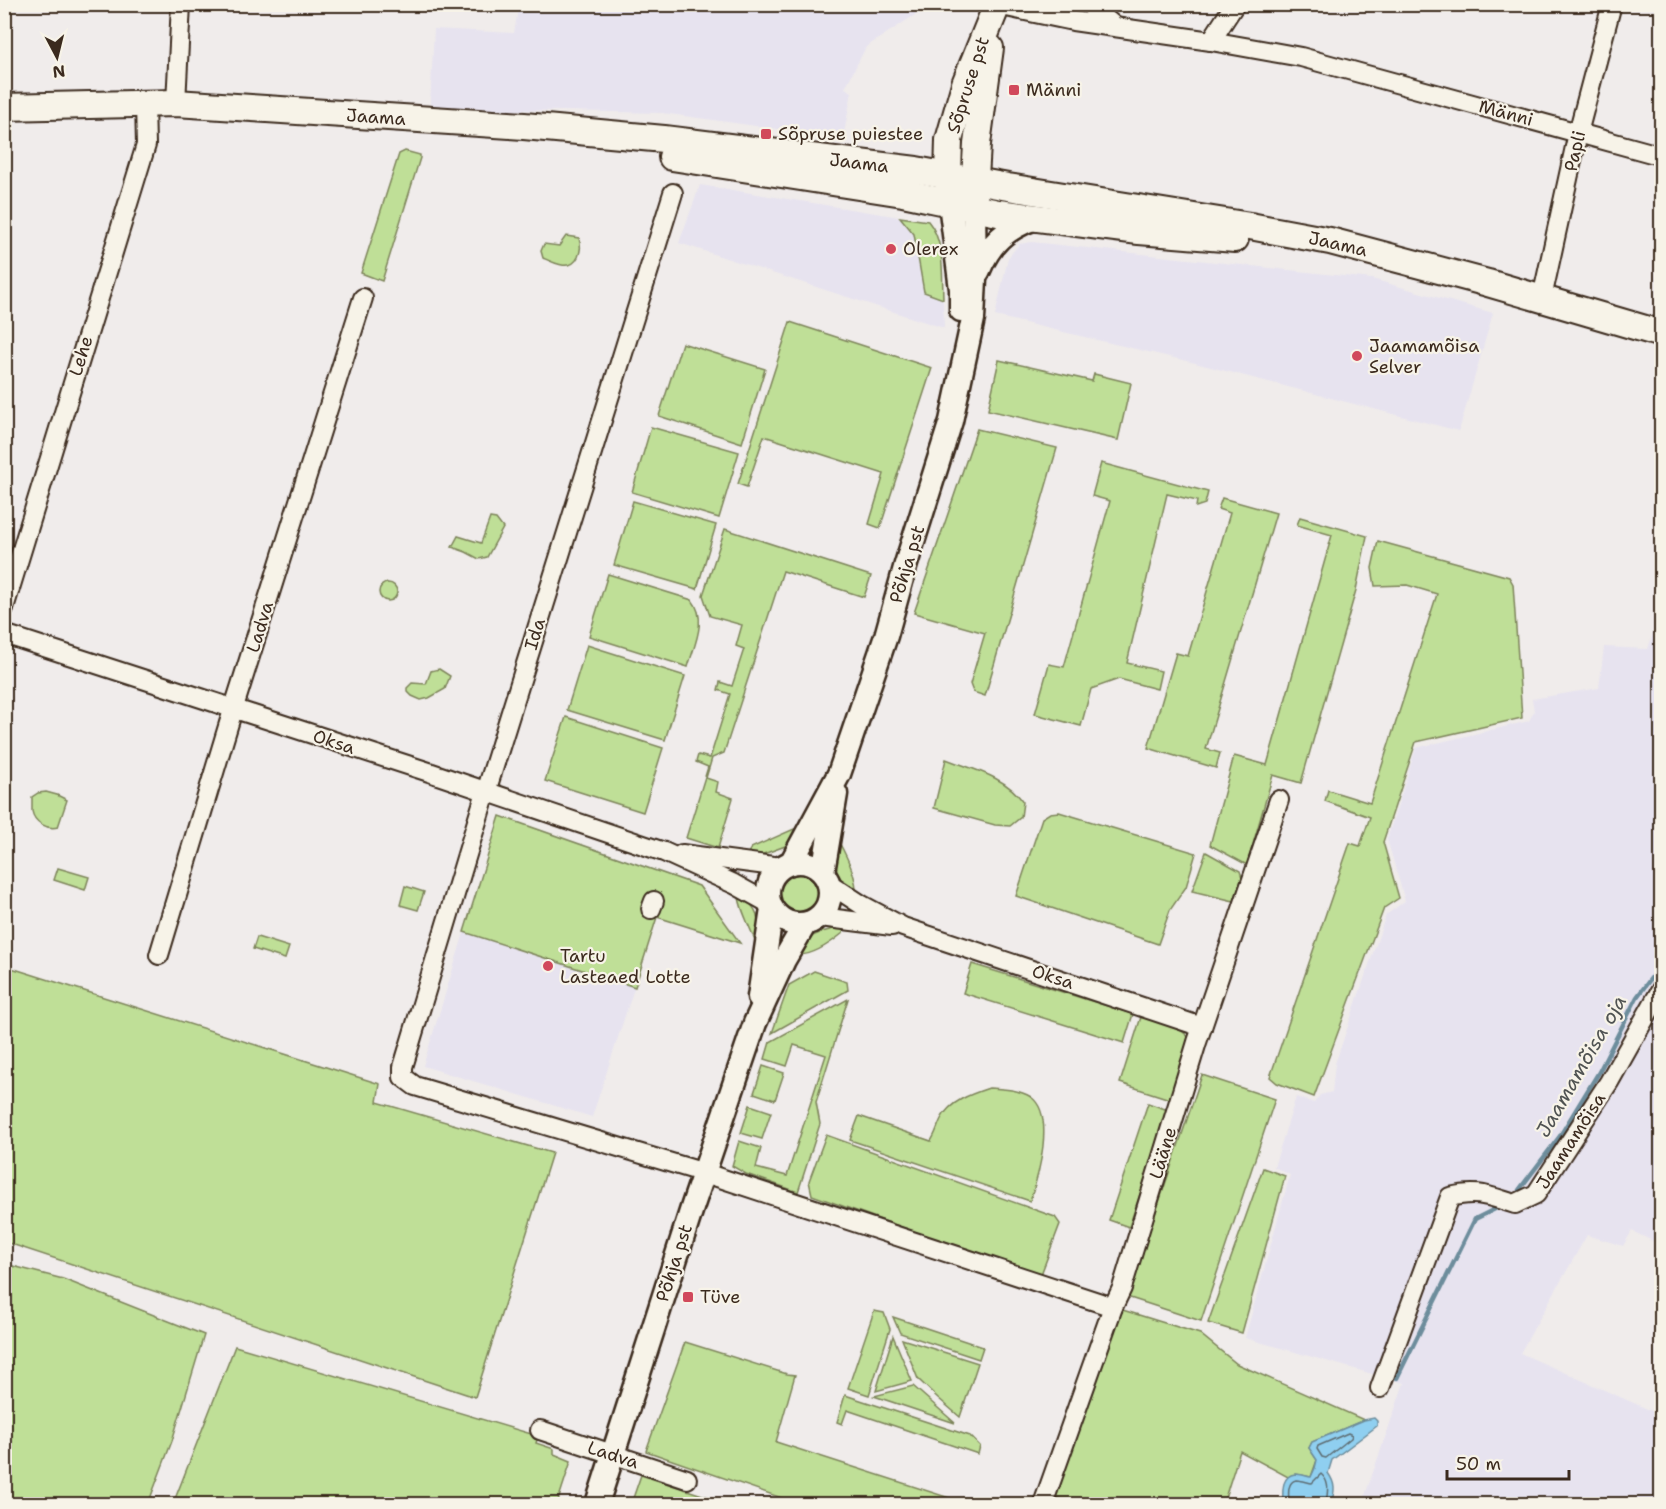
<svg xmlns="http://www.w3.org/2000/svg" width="1666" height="1509" font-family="'Shantell Sans',sans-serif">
	<rect width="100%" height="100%" fill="#f0eceb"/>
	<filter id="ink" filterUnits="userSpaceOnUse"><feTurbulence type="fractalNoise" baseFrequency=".0167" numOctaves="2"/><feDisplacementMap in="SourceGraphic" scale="12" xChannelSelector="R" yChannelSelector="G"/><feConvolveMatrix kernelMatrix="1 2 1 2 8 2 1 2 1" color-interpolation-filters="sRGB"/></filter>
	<g filter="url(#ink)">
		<g fill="#e7e3ef">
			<polygon points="519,4 930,4 930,5 866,47 845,88 852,92 843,138 662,113 512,110 430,106 434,29 514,33"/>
			<polygon points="700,185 900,217 914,234 924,292 943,299 944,328 679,243"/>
			<polygon points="1032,242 1372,279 1493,313 1459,431 1191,362 995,316 1008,258 1019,244"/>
			<polygon points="1655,628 1661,628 1661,1245 1632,1231 1623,1246 1587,1235 1520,1353 1661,1415 1661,1504 1362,1504 1404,1383 1245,1338 1290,1175 1274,1167 1296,1097 1314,1103 1320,1095 1332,1092 1335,1064 1386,915 1405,901 1387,839 1416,748 1529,721 1534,711 1532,699 1599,688 1604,647 1648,649"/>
			<polygon points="500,816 671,875 592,1117 423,1066"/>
		</g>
		<g fill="#bfdf97" stroke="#7d845a" stroke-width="1.5">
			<polygon points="405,151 420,155 420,158 382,281 361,273 399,154"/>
			<path d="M 900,217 L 928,221 C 945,241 942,274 943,299 L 924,292 L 914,234 Z"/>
			<path d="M 566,236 L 579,238 C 581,246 581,250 578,257 C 571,272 554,263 543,258 L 541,251 L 544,244 L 559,246 Z"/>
			<polygon points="790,322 932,368 880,528 869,524 884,474 764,436 747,487 738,484"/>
			<polygon points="682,343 765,369 742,443 659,416"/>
			<polygon points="999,360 1092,381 1094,374 1131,383 1118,440 988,410"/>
			<polygon points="651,427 739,452 719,518 632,492"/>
			<polygon points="977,429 1057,448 985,696 973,692 970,684 985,633 914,613"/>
			<polygon points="1101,463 1208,492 1205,504 1196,507 1197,501 1167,494 1127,663 1161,671 1157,689 1119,679 1091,689 1081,726 1035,714 1049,664 1064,667 1110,501 1092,496"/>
			<polygon points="1222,498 1276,513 1206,749 1220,753 1216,768 1148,748 1176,653 1188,656 1230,513 1218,509"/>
			<polygon points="633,501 716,525 697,589 614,565"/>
			<polygon points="1300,517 1367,536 1356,590 1301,783 1273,775 1247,865 1210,845 1234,756 1267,765 1332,535 1297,525"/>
			<polygon points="490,518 496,519 503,528 487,557 479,559 466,552 452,547 458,536 481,543"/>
			<polygon points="725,529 871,576 864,597 783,571 724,753 712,758 706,778 718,782 716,792 733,798 718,848 686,838 708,767 696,762 698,755 710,758 730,694 718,690 720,682 732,686 744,649 736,646 742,625 710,616 703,595"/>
			<polygon points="1378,541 1509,577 1513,584 1522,718 1416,742 1383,842 1399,898 1384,908 1314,1097 1277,1083 1270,1077 1350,843 1360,846 1370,817 1325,801 1328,790 1370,803 1437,594 1407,585 1375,586 1372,568"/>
			<path d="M 608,574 L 692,600 C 708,620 694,645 688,667 L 589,636 Z"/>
			<circle cx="388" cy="592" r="9"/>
			<polygon points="587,645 685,676 665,740 567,710"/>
			<polygon points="439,669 450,676 445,689 429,698 421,700 412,696 407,691 407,688 412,683 426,684 431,671"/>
			<polygon points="566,717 663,748 643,812 545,781"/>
			<path d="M 946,759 C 972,769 1007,777 1023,802 L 1021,817 L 1010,826 L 995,825 L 934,808 Z"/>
			<path d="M 46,792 L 57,795 L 67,800 L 58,827 C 48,830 34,823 32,811 C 32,807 32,801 32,797 L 38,793 Z"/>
			<polygon points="1059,812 1196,853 1186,887 1170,910 1158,944 1016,896 1042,818 1050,813"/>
			<polygon points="500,816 699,886 740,943 657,917 635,987 464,932"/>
			<polygon points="794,829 802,832 788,845 750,859 745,858 751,848"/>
			<path d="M 839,842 C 848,859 858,879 856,898 C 848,891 835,872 835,863 C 835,856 837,848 839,842 Z"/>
			<polygon points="1206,852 1240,871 1242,877 1234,901 1192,891"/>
			<circle cx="799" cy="893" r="26"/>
			<polygon points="58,868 89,877 85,890 54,880"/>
			<polygon points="405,886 424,892 418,910 400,905"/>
			<path d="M 739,893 C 760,910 760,917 756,943 C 752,931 737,903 739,893 Z"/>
			<path d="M 844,926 L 843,933 C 832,942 810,958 795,954 L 805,939 L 822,932 Z"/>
			<polygon points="257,937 289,947 285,959 253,949"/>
			<polygon points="972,964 1133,1014 1124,1043 963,993"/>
			<polygon points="5,966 380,1084 377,1102 552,1153 475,1397 5,1242"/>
			<polygon points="814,971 847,982 848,990 772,1033 789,985"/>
			<polygon points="848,999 816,1102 820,1124 798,1192 746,1174 732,1166 739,1141 761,1148 756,1168 787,1176 826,1055 794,1045 787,1066 765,1059 770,1042"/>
			<path d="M 1141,1017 C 1155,1021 1184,1026 1190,1040 L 1173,1100 L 1120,1083 Z"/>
			<polygon points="763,1066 784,1073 775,1100 754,1093"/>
			<polygon points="1202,1075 1275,1099 1201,1321 1127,1297"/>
			<path d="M 989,1088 C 1004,1089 1018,1089 1031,1097 C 1056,1115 1038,1177 1030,1201 L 850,1140 L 859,1116 L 931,1141 C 936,1134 937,1127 941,1119 C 950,1101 971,1094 989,1088 Z"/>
			<polygon points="1148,1103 1168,1110 1129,1227 1109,1220"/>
			<polygon points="750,1105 771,1112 762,1139 741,1133"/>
			<polygon points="826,1135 1055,1217 1060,1224 1040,1277 812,1195 809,1181"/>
			<polygon points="1263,1168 1285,1176 1242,1333 1208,1323"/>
			<polygon points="5,1264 63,1279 204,1335 172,1441 148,1504 14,1504 5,1502"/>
			<polygon points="1113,1307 1200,1334 1237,1364 1364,1420 1312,1442 1309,1448 1317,1460 1311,1477 1296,1474 1288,1477 1240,1451 1223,1504 1072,1504 1047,1493"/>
			<polygon points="874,1311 884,1313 890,1329 869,1395 848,1388"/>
			<polygon points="893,1317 983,1347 979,1359 900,1333"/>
			<polygon points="893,1336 912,1381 876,1391"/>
			<polygon points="902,1339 978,1363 960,1417 938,1398 918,1379"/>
			<polygon points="685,1342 787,1374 795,1375 776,1442 965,1503 965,1504 799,1504 646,1451"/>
			<polygon points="235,1346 538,1436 536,1443 554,1449 554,1454 571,1461 557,1504 173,1504"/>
			<polygon points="913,1386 955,1423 874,1396"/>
			<polygon points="845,1395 970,1436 980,1446 978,1454 847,1410 842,1424 837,1422"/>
			<polygon points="641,1475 730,1504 631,1504"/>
		</g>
		<path fill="#8fcff0" stroke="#6d8d9c" stroke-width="1.5" d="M 1374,1418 L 1377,1421 L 1377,1426 L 1332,1460 L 1328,1473 C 1336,1484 1335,1491 1331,1504 L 1283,1504 C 1283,1494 1280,1476 1295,1474 C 1300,1474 1306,1476 1311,1477 L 1315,1468 L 1317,1460 L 1309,1448 L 1312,1442 L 1364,1420 Z"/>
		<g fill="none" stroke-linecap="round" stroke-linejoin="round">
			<g stroke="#5d6c72" stroke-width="1.5">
				<polygon points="1348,1433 1352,1435 1351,1438 1326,1458 1322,1457 1317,1449 1318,1446"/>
				<path d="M 1289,1504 C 1289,1497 1286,1482 1296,1480 C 1300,1480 1307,1482 1312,1483 L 1321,1474 C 1331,1483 1327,1493 1326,1504"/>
			</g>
			<g stroke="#6d8d9c" stroke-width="4.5">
				<polyline points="1519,1190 1560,1136 1599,1072 1637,997 1657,970 1662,953"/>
				<polyline points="1397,1378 1475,1219 1495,1209"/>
			</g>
			<g stroke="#3b2a1e" stroke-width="22">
				<g id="minor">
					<polyline points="1088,4 1113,25"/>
					<polyline points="997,5 1073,21 1211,41 1301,57 1662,156"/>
					<polyline points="1211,41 1235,4"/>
					<polyline points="176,103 181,4"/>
					<polyline points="673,193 481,808 403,1067 403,1077 415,1086 705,1173 1113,1307"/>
					<polyline points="1542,298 1578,133 1612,4"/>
					<polyline points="4,608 146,145 145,103"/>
					<polyline points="4,634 429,772 664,852 734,884 770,904"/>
					<polyline points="682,854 781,867"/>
					<polyline points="830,884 862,905 903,927 1202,1027"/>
					<polyline points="651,909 654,901"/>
					<polyline points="820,917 892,926"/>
					<polyline points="159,955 229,723 363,298"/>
					<path d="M 1380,1388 L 1450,1197 C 1478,1190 1488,1196 1515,1204 L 1536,1194 L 1609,1082 L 1662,988"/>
					<polyline points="540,1430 687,1479"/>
					<polyline points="1043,1504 1113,1307 1122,1288 1197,1042 1279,800"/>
				</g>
			</g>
			<g stroke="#3b2a1e" stroke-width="27">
				<g id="tertiary">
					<polyline points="950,203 961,289 961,310"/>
					<path d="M 978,272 C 990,243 1005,229 1035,218"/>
					<circle cx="799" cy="893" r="31"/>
					<polyline points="791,863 839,774 886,636 906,564 951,421 973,319 975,279 974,208"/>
					<polyline points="823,872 836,794"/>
					<polyline points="759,997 772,909"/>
					<polyline points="597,1504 693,1205 755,1023 784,960 805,924"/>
				</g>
			</g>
			<g stroke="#3b2a1e" stroke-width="30">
				<g id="secondary">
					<polyline points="4,107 176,103 524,126 664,139 916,170 1008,187 1250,226 1330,241 1488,283 1662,334"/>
					<polyline points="672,157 903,193 998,213 1139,231 1235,239"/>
					<polyline points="949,191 948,176 949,140 965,84 997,5"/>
					<polyline points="974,196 977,144 990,48"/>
				</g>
			</g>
			<use href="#minor" stroke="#f7f3e8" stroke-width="18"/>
			<use href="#tertiary" stroke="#f7f3e8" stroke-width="22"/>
			<use href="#secondary" stroke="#f7f3e8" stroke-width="26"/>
		</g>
	</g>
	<g fill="#d1495b" stroke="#f7f3e8" stroke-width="2">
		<rect x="1008" y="84" width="12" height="12" rx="3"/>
		<rect x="760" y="128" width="12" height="12" rx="3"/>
		<circle cx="891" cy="249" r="6"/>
		<circle cx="1357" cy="356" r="6"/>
		<circle cx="548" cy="966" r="6"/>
		<rect x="682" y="1291" width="12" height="12" rx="3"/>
	</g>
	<g text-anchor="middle" stroke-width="4.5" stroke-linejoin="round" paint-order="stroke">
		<g font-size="18" fill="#3b2a1e" stroke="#f7f3e8">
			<text transform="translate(968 85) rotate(-72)" y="6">Sõpruse pst</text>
			<text transform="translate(1506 113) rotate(15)" y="6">Männi</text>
			<text transform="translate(376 117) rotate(4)" y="6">Jaama</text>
			<text transform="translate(1575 151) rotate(-77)" y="6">Papli</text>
			<text transform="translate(859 163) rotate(7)" y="6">Jaama</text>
			<text transform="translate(1338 244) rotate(13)" y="6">Jaama</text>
			<text transform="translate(81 356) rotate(-73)" y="6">Lehe</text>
			<text transform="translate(907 564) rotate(-73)" y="6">Põhja pst</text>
			<text transform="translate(260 627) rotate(-73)" y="6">Ladva</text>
			<text transform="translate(535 634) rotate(-73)" y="6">Ida</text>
			<text transform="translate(334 742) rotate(18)" y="6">Oksa</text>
			<text transform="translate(1053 977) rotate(18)" y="6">Oksa</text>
			<text transform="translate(1571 1141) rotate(-57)" y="6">Jaamamõisa</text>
			<text transform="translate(1163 1153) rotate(-73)" y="6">Lääne</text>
			<text transform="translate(674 1263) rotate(-72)" y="6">Põhja pst</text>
			<text transform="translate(613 1455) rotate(18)" y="6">Ladva</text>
		</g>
		<g font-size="18" fill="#3b2a1e" stroke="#f7f3e8" text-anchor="start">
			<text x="1026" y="96">Männi</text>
			<text x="778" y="140">Sõpruse puiestee</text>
			<text x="903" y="255">Olerex</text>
			<text x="1369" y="352">Jaamamõisa<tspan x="1369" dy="21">Selver</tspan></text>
			<text x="560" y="962">Tartu<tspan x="560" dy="21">Lasteaed Lotte</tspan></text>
			<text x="700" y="1303">Tüve</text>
		</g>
		<g font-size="20" font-style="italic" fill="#505352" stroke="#f7f3e8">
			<text transform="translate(1581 1066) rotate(-60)" y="7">Jaamamõisa oja</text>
		</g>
	</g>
	<rect width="1666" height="1509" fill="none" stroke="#f7f3e8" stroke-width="24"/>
	<rect x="12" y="12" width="1642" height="1485" fill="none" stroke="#3b2a1e" stroke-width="2" filter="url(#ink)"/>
	<g transform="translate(57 57) rotate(173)" stroke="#f7f3e8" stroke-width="4.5" paint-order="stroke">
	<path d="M0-4.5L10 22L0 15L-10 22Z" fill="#3b2a1e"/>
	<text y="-9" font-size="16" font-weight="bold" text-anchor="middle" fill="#3b2a1e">N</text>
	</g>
	<path d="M1447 1470v9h122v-9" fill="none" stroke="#3b2a1e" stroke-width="3"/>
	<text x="1456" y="1470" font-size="18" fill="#3b2a1e" stroke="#f7f3e8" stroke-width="4.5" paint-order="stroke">50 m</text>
</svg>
